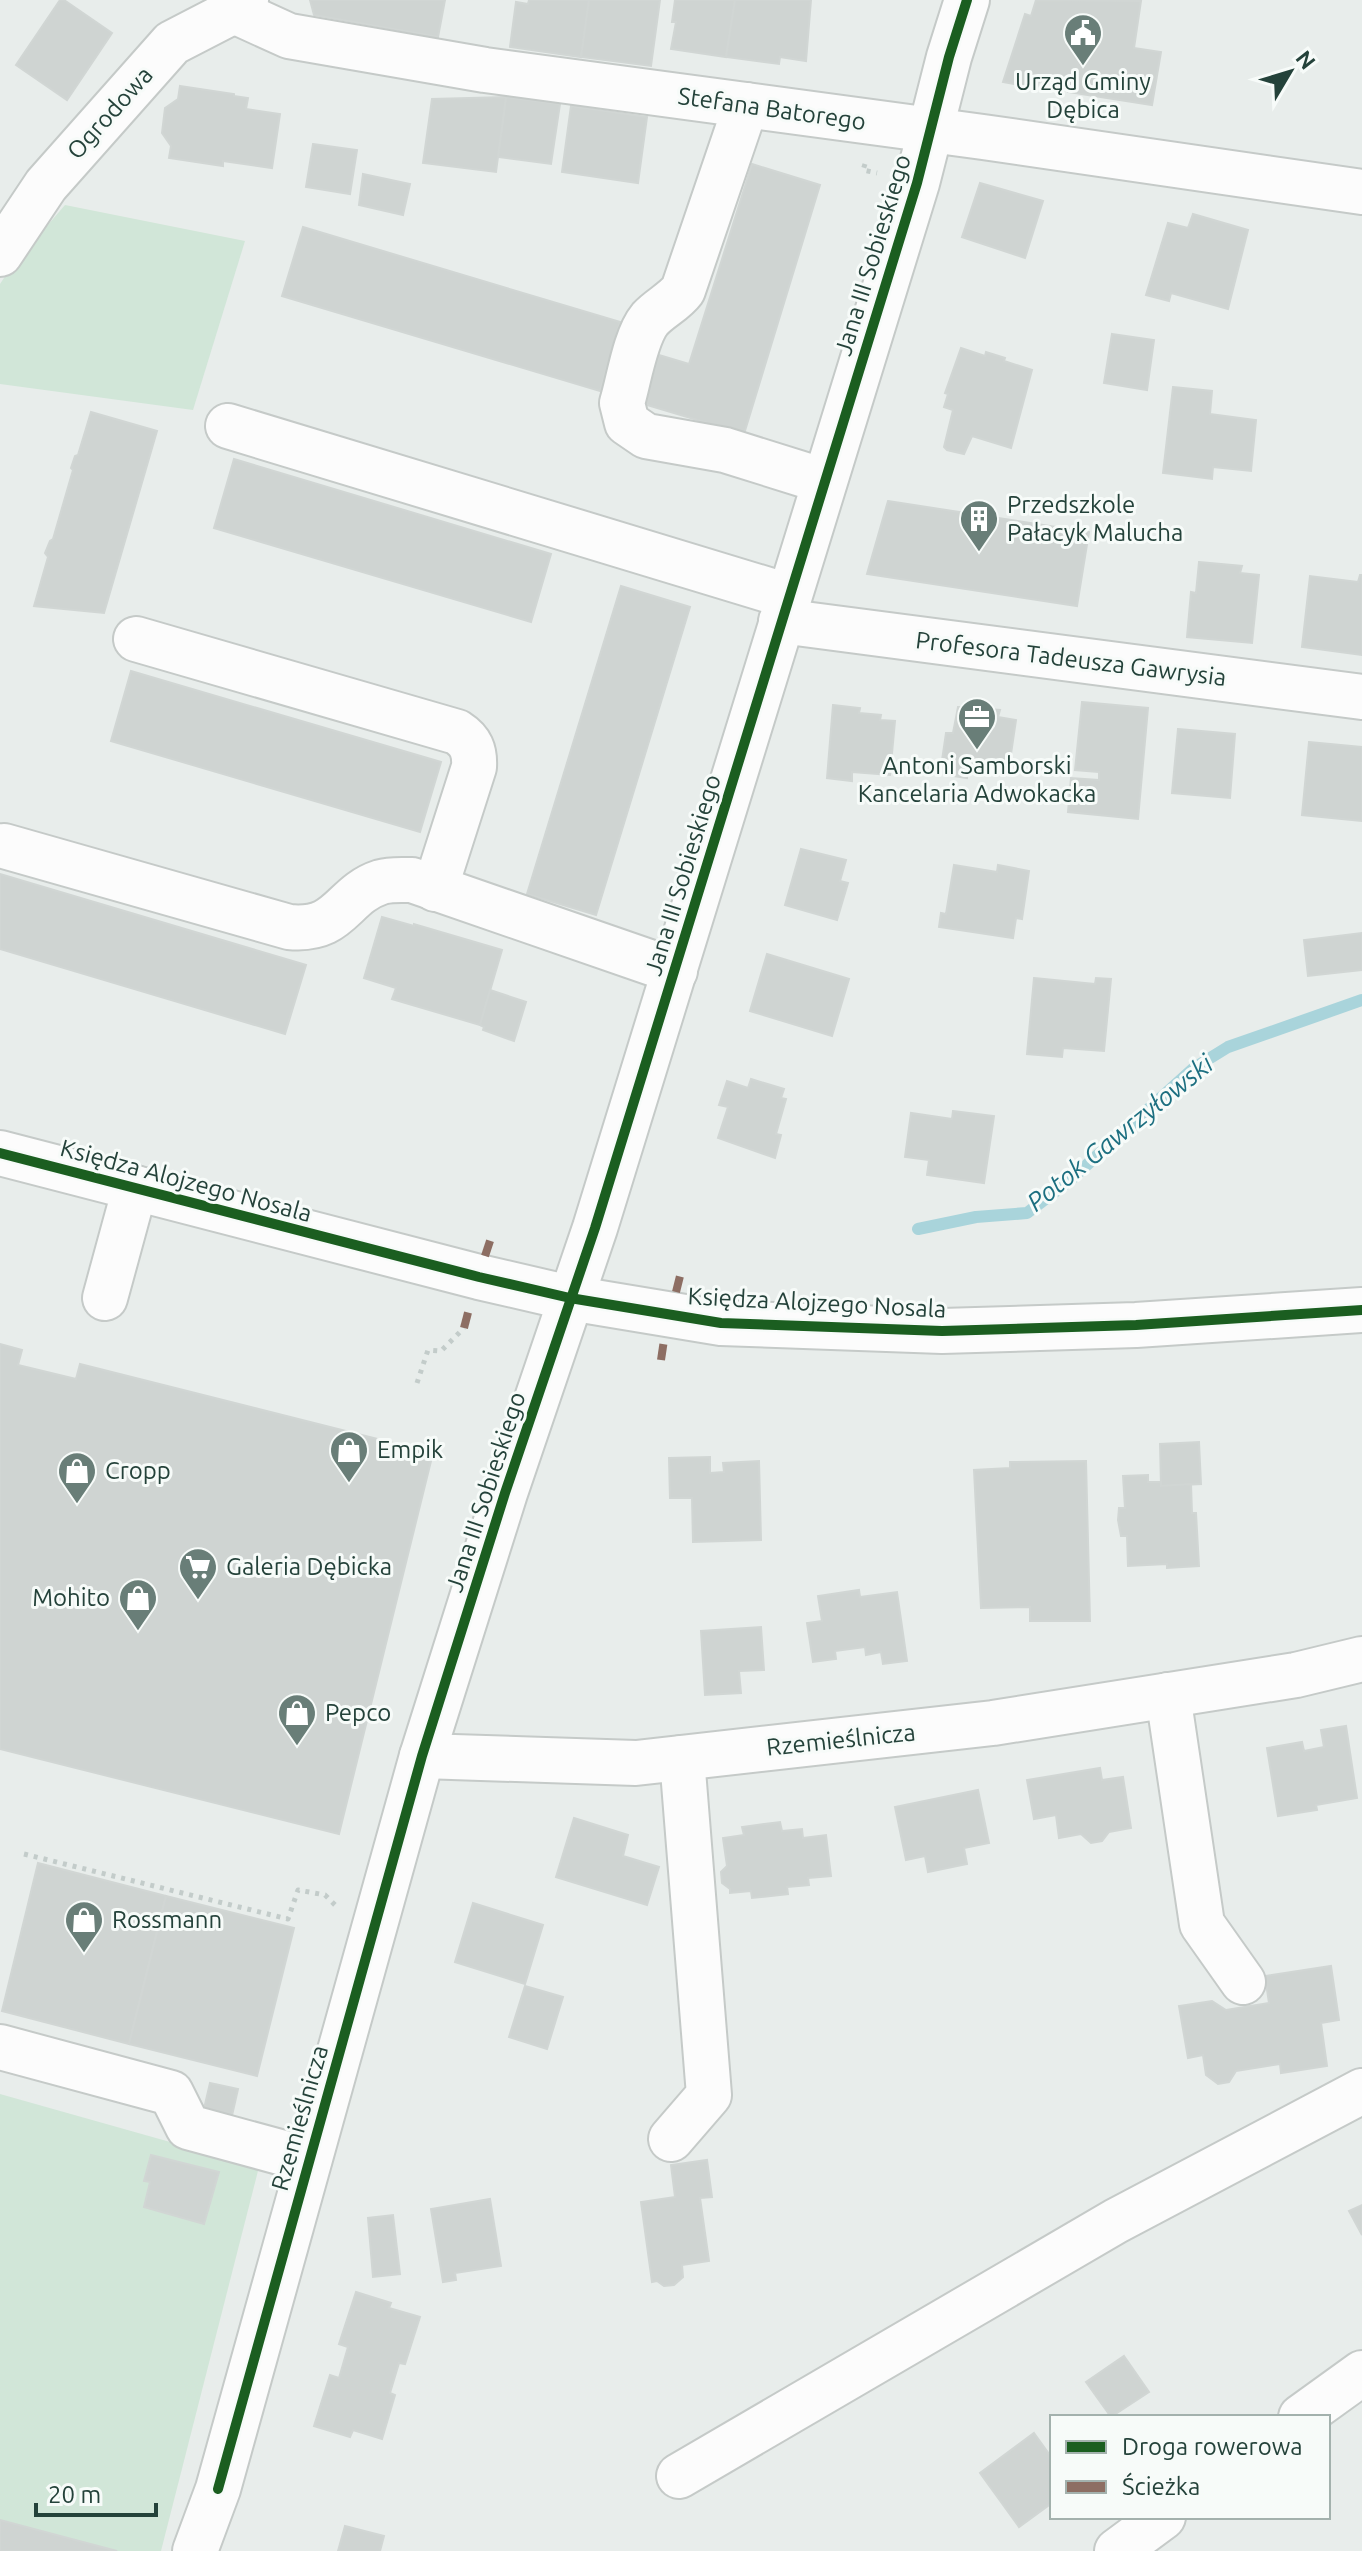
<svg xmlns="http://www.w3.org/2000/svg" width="1362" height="2551" font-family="Ubuntu,sans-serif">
	<rect width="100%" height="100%" fill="#e8edeb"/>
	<g fill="#d1e6d8">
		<polygon points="65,205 245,241 193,410 0,384 0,284 10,269"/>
		<polygon points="0,2094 259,2167 161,2551 0,2551"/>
	</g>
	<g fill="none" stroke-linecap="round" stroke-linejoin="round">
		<polyline stroke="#a9d4db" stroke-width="12" points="918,1229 976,1217 1027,1213 1069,1181 1194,1068 1228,1047 1362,1000"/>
	</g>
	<g fill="#cfd4d2" stroke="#d1d6d4" stroke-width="2">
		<polygon points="60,0 64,0 112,33 67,100 16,65"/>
		<polygon points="310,0 445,0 438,37 314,15"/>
		<polygon points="529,0 589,0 581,57 510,47 516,2 528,4"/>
		<polygon points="589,0 660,0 651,66 581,57"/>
		<polygon points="675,0 735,0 726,57 671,49 676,22 672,22"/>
		<polygon points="735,0 811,0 806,61 780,57 779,64 726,57"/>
		<polygon points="1036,0 1141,1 1134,48 1161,52 1152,105 1068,92 1069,86 1039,81 1037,88 1003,82 1025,14 1031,16"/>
		<polygon points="180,86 234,94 234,96 248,98 246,109 280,114 272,168 223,161 223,166 169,158 171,146 162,133 165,108 178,99"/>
		<polygon points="506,97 560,104 551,164 498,157"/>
		<polygon points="506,97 496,172 423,163 432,99"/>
		<polygon points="571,106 647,117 638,183 562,172"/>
		<polygon points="313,144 357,150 350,194 306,187"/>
		<polygon points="752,164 820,185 744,434 644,404 659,355 689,364"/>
		<polygon points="363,174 410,184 403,215 359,205"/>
		<polygon points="980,183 1043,201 1025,258 962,237"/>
		<polygon points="1193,214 1248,230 1228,309 1171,293 1169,301 1146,295 1168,223 1188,228"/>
		<polygon points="303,227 620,322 600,391 282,296"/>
		<polygon points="1112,334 1154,340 1147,390 1104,383"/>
		<polygon points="961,348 985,356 986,352 1005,358 1004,361 1032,370 1011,448 972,436 964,454 947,450 944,447 953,410 944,407 948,394 945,393"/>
		<polygon points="1173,387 1212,391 1210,414 1256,420 1251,471 1213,467 1212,479 1163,473"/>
		<polygon points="91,412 157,431 104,613 34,606 48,557 45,553 50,541 53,539 73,470 71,468 75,456 78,455"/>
		<polygon points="234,459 551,554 531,622 214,528"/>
		<polygon points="888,501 1089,532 1077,606 867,574"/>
		<polygon points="1199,562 1242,566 1240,573 1259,575 1252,643 1187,637 1191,592 1196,593"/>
		<polygon points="1360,575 1362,575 1362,655 1302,647 1310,576 1358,582"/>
		<polygon points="621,586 690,607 596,915 527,894"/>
		<polygon points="131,671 441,762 420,832 111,741"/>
		<polygon points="1082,702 1148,708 1138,819 1068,812 1071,778 1099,780 1099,772 1075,770"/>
		<polygon points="833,705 860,708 859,713 881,715 880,720 895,721 890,775 852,772 852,781 827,778"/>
		<polygon points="958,707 1000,710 998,717 1016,720 1008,774 968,768 967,778 940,774 946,733 953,733"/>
		<polygon points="1178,729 1235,734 1230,798 1172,793"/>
		<polygon points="1309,742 1362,747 1362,821 1302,815"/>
		<polygon points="801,849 846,860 840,881 848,883 837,920 785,905"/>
		<polygon points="954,865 997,872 998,865 1029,871 1022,919 1016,918 1013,938 939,927 941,913 946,914"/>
		<polygon points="0,874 306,965 285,1034 0,949"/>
		<polygon points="382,917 414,926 414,924 502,950 480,1025 392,999 396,988 364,978"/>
		<polygon points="1362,933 1362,970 1308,976 1304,940"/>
		<polygon points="767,954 849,979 832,1036 750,1011"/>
		<polygon points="1034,978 1095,984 1096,978 1111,979 1104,1051 1063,1048 1062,1057 1027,1054"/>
		<polygon points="490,990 526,1002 514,1041 483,1030 484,1027 480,1025"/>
		<polygon points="751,1079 784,1089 781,1098 786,1099 776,1134 781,1135 775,1158 718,1138 728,1107 719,1105 727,1081 748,1088"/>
		<polygon points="953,1111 994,1116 984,1183 927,1175 929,1160 905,1157 911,1113 952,1119"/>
		<polygon points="0,1344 22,1350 18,1365 76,1379 80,1364 433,1453 339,1834 0,1749"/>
		<polygon points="1199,1442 1201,1484 1161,1486 1160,1444"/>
		<polygon points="710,1457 710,1473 724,1472 723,1463 759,1461 761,1540 693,1542 692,1498 670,1498 669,1458"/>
		<polygon points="1086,1461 1090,1621 1030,1621 1030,1607 981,1608 974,1470 1010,1468 1010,1462"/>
		<polygon points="1148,1475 1148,1482 1161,1482 1161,1486 1191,1484 1192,1513 1196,1513 1199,1566 1167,1568 1167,1564 1128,1566 1127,1536 1121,1536 1118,1520 1119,1508 1125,1508 1123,1476"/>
		<polygon points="859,1590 860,1597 897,1592 907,1661 883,1664 881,1652 866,1655 865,1647 835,1651 836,1659 813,1662 807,1623 822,1621 818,1596"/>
		<polygon points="761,1627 764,1670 739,1671 741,1693 705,1695 701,1631"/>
		<polygon points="1346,1726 1357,1798 1316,1805 1317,1810 1278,1816 1267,1748 1302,1742 1304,1751 1324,1747 1321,1730"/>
		<polygon points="1100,1768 1102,1780 1123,1777 1131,1828 1109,1832 1102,1841 1091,1843 1081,1834 1059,1838 1056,1815 1034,1819 1027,1780"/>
		<polygon points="978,1790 989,1843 964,1848 967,1864 928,1872 925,1856 906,1860 895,1807"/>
		<polygon points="574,1818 628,1835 623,1856 659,1867 647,1905 556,1877"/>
		<polygon points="780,1822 782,1831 802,1829 803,1838 826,1835 831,1876 808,1878 809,1885 787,1887 788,1894 752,1898 751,1891 730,1893 730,1889 722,1883 721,1872 727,1866 723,1838 744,1835 742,1827"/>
		<polygon points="38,1863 166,1896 129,2044 2,2011"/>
		<polygon points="166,1896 294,1928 257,2076 129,2044"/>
		<polygon points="473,1903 543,1925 525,1984 455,1962"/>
		<polygon points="1331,1966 1339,2020 1321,2023 1327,2066 1281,2073 1280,2064 1236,2071 1229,2082 1218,2084 1206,2075 1203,2055 1188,2058 1179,2006 1212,2001 1226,2010 1269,2003 1265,1976"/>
		<polygon points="525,1986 563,1997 547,2049 509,2037"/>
		<polygon points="210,2083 238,2089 231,2120 203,2113"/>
		<polygon points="151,2155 219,2172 204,2224 144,2207 150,2182 144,2181"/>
		<polygon points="707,2160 712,2197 700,2198 709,2261 682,2265 683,2277 674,2285 664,2286 657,2281 652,2282 641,2202 675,2197 671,2165"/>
		<polygon points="490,2199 501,2266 455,2273 456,2280 443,2282 431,2209"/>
		<polygon points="1362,2205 1362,2235 1349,2211"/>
		<polygon points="393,2215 400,2274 373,2277 368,2218"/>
		<polygon points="356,2292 391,2303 389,2308 420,2317 405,2364 399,2363 390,2393 395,2395 382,2439 353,2430 350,2437 314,2426 330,2375 339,2378 348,2347 339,2344"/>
		<polygon points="1124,2356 1149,2392 1111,2417 1086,2382"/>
		<polygon points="1034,2433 1052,2458 1052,2503 1019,2527 980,2473"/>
		<polygon points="0,2520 117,2551 0,2551"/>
		<polygon points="345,2526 384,2536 380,2551 338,2551"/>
	</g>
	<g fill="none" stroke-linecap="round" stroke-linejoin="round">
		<g stroke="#c5cac8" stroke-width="48">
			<g id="minor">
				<polyline points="234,11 289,36 485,70 983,137 1362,192"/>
				<path d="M 746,105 L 683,290 C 674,302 660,308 650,319 C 635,337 629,380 622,403 L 627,423 L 646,436 L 725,450 L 824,481"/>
				<polyline points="0,254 46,185 172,43 234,11 246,0"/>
				<polyline points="228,426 788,596"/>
				<polyline points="781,621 1362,697"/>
				<path d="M 136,639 L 457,732 C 471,741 475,751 474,767 L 435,889"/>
				<path d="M 4,846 L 289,927 C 342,932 341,895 381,882 C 391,879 402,880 412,880 L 675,971"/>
				<polyline points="0,1153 479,1277 570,1298 721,1323 942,1331 1136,1325 1362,1310"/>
				<polyline points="105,1298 135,1188"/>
				<polyline points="1168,1695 1202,1924 1243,1982"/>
				<polyline points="422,1756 636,1763 993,1723 1296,1675 1362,1659"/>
				<polyline points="0,2047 171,2093 188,2127 309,2160"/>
				<polyline points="671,2139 709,2095 682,1758"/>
				<polyline points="1301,2417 1362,2373"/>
				<polyline points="679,2476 1116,2221 1362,2091"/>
				<polyline points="195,2551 218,2489 422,1756 505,1493 595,1228 917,183 949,57 967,0"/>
				<polyline points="1117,2551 1163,2517"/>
			</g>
		</g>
		<g stroke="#c3ccca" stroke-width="5" stroke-dasharray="4 6" stroke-linecap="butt">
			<polyline points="865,164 863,170 877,173"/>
			<polyline points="417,1383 428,1350 441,1351 464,1328"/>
			<polyline points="24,1854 288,1919 298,1890 325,1895 337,1907"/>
		</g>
		<use href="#minor" stroke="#fcfcfc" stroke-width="44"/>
		<g stroke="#8d6e63" stroke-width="8" stroke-dasharray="16 8" stroke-linecap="butt">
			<polyline points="485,1256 492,1235"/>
			<polyline points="676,1292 680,1276"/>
			<polyline points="464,1328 470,1305"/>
			<polyline points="661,1360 664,1340"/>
		</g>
		<g stroke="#f7fbf9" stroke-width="15">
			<g id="cycleway">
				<polyline points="0,1153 479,1277 570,1298 721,1323 942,1331 1136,1325 1362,1310"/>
				<polyline points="218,2489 422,1756 505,1493 595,1228 917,183 949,57 967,0"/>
			</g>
		</g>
		<use href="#cycleway" stroke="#1b5e20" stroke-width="10"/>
	</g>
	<defs>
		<g id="civic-pin" transform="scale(2)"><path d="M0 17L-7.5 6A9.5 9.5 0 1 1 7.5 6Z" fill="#697e78" stroke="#f7fbf9"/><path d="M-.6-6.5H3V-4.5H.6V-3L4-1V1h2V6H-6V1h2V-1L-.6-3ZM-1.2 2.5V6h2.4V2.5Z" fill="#fff"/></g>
		<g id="building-pin" transform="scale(2)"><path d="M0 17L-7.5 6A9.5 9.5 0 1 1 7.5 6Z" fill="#697e78" stroke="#f7fbf9"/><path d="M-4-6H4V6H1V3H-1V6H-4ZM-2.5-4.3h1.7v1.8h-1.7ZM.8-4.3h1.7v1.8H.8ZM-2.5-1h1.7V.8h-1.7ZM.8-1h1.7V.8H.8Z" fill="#fff"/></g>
		<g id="office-pin" transform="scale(2)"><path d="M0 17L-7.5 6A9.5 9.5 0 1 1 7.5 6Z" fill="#697e78" stroke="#f7fbf9"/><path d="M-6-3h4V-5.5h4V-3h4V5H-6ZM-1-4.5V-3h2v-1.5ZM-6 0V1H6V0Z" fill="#fff"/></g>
		<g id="shop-pin" transform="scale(2)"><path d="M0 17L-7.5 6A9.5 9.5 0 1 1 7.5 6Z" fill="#697e78" stroke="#f7fbf9"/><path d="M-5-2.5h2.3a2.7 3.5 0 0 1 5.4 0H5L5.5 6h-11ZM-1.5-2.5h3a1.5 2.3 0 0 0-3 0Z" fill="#fff"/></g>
		<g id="supermarket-pin" transform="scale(2)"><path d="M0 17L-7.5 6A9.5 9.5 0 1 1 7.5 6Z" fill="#697e78" stroke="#f7fbf9"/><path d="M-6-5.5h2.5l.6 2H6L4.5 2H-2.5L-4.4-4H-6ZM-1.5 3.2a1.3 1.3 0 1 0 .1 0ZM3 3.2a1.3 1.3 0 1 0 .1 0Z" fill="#fff"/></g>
	</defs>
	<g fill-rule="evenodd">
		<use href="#civic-pin" x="1083" y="33"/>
		<use href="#building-pin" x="979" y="519"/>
		<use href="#office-pin" x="977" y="717"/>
		<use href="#shop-pin" x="349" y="1450"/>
		<use href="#shop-pin" x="77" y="1471"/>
		<use href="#supermarket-pin" x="198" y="1567"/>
		<use href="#shop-pin" x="138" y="1598"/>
		<use href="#shop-pin" x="297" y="1713"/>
		<use href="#shop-pin" x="84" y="1920"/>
	</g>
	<g text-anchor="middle" stroke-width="6" stroke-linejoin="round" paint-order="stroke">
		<g font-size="24" fill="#24423a" stroke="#f7fbf9" text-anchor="start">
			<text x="1083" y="90" text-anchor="middle">Urząd Gminy<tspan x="1083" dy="28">Dębica</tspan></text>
			<text x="1007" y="513">Przedszkole<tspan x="1007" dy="28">Pałacyk Malucha</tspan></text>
			<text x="977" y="774" text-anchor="middle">Antoni Samborski<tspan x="977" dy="28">Kancelaria Adwokacka</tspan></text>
			<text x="377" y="1458">Empik</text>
			<text x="105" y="1479">Cropp</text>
			<text x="226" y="1575">Galeria Dębicka</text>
			<text x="110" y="1606" text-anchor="end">Mohito</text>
			<text x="325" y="1721">Pepco</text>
			<text x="112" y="1928">Rossmann</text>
		</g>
		<g font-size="24" fill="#24423a" stroke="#f7fbf9">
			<text transform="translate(772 109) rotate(8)" y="8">Stefana Batorego</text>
			<text transform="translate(110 113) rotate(-48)" y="8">Ogrodowa</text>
			<text transform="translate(873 255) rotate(-73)" y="8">Jana III Sobieskiego</text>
			<text transform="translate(1071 659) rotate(7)" y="8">Profesora Tadeusza Gawrysia</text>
			<text transform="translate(683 875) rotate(-73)" y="8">Jana III Sobieskiego</text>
			<text transform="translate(186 1181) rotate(15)" y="8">Księdza Alojzego Nosala</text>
			<text transform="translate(817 1303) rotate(3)" y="8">Księdza Alojzego Nosala</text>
			<text transform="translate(486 1492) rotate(-72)" y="8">Jana III Sobieskiego</text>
			<text transform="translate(841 1740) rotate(-6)" y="8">Rzemieślnicza</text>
			<text transform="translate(300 2118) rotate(-74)" y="8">Rzemieślnicza</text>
		</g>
		<g font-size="26" font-style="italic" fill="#1c6f80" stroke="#f7fbf9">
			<text transform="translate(1120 1133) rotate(-39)" y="9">Potok Gawrzyłowski</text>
		</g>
	</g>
	<rect x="1050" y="2415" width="280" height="104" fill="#f7fbf9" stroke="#a3b1ad" stroke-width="2"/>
	<rect x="1066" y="2441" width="40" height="12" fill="#1b5e20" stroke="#a3b1ad" stroke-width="2"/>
	<text x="1122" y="2455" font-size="24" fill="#24423a">Droga rowerowa</text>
	<rect x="1066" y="2481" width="40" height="12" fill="#8d6e63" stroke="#a3b1ad" stroke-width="2"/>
	<text x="1122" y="2495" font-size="24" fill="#24423a">Ścieżka</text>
	<g transform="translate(1290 72) rotate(52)" stroke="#f7fbf9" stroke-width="6" paint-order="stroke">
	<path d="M0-6L14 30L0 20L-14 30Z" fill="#24423a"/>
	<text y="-12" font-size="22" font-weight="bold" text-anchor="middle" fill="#24423a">N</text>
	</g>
	<path d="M36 2503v12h120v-12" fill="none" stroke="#24423a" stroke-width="4"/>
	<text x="48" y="2503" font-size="24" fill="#24423a" stroke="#f7fbf9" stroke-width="6" paint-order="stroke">20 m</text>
</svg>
